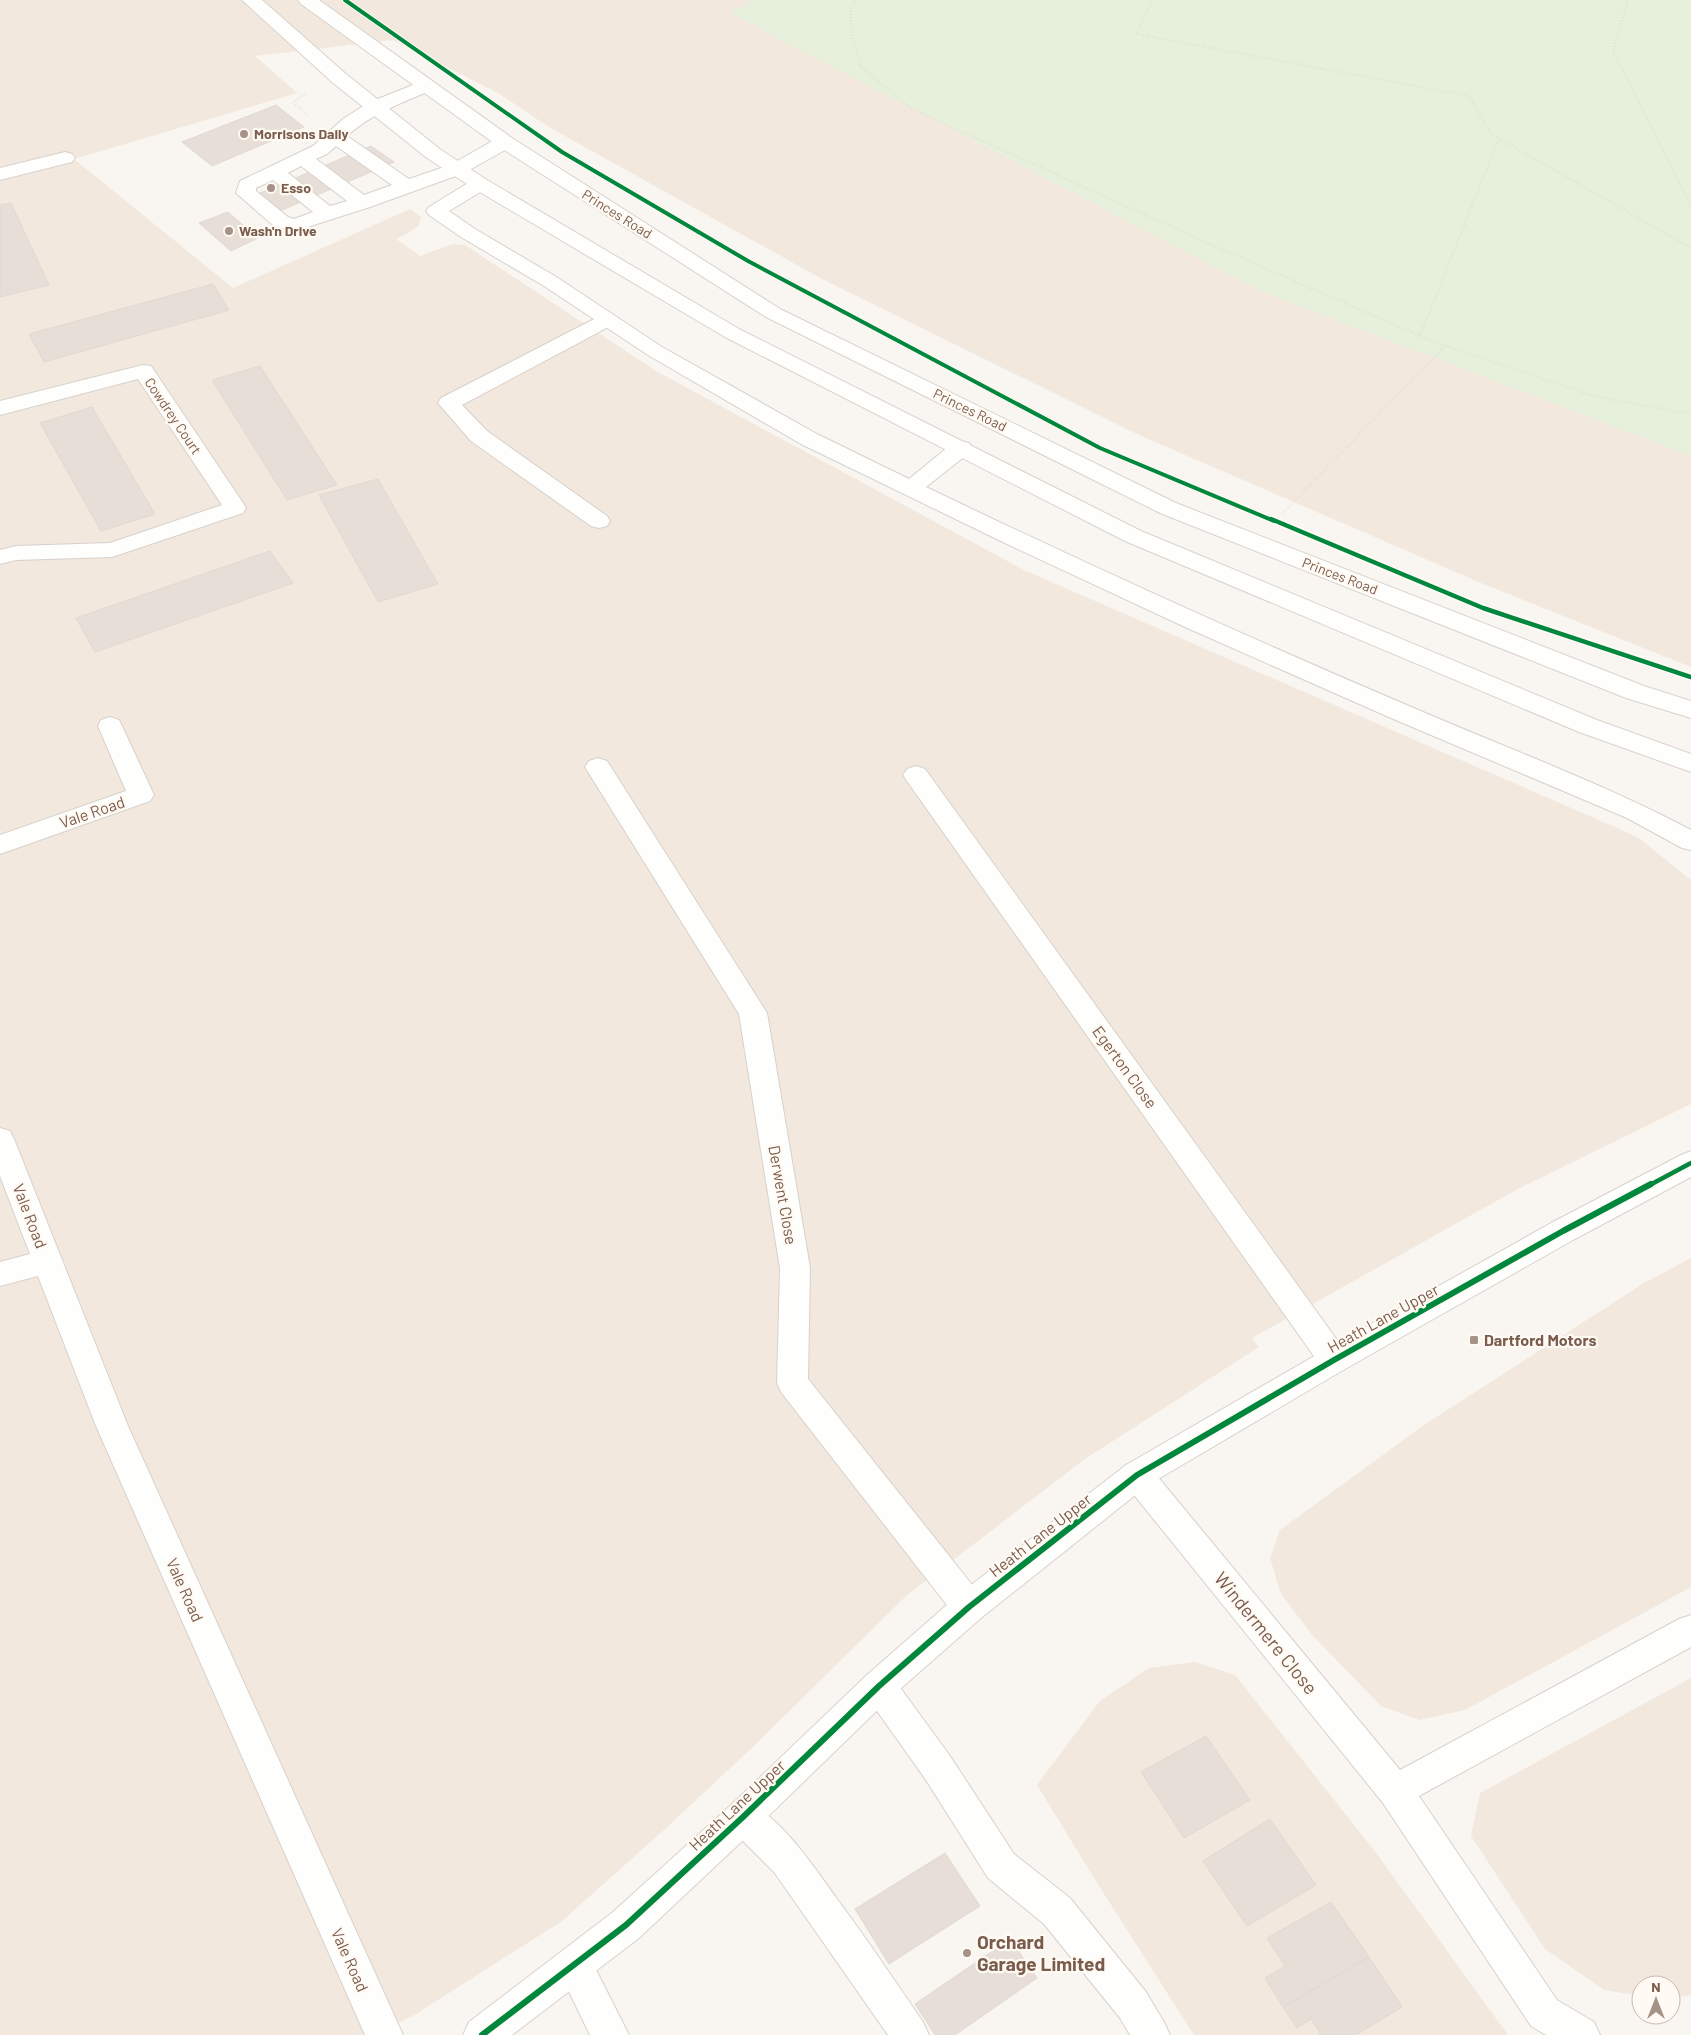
<svg xmlns="http://www.w3.org/2000/svg" width="1691" height="2035" font-family="Barlow,sans-serif">
	<rect width="100%" height="100%" fill="#f9f5f0"/>
	<g fill="#f2e8de">
		<polygon points="0,0 782,0 1691,396 1691,667 1481,583 1139,435 824,280 547,126 500,94 393,40 255,56 297,93 74,159 233,288 410,209 421,217 419,225 410,232 396,239 420,256 452,244 465,245 656,371 1024,570 1624,831 1640,839 1691,880 1691,1104 1516,1190 1252,1338 1259,1347 1085,1459 906,1596 756,1744 665,1829 562,1921 416,2014 374,2035 0,2035"/>
		<polygon points="1691,1258 1691,1587 1465,1710 1419,1720 1381,1706 1313,1636 1281,1594 1270,1558 1280,1530 1424,1425 1644,1283"/>
		<polygon points="1195,1662 1235,1675 1377,1854 1508,2035 1194,2035 1099,1886 1037,1785 1100,1701 1149,1668"/>
		<polygon points="1691,1678 1691,1995 1671,1998 1671,1985 1641,1985 1641,1996 1604,1990 1545,1949 1471,1836 1480,1793"/>
	</g>
	<polygon fill="#e7f0db" points="753,0 1691,0 1691,456 1263,292 730,13"/>
	<g fill="#e6ded7" stroke="#e2d8d2">
		<polygon points="276,105 304,127 212,166 182,142"/>
		<polygon points="371,146 394,162 268,216 246,199"/>
		<polygon points="11,203 49,285 0,297 0,205"/>
		<polygon points="228,212 258,238 231,251 199,223"/>
		<polygon points="213,284 229,310 44,362 29,334"/>
		<polygon points="260,366 337,485 287,500 212,380"/>
		<polygon points="92,407 155,514 101,531 40,423"/>
		<polygon points="378,479 438,584 378,602 319,495"/>
		<polygon points="270,551 293,583 95,652 76,618"/>
		<polygon points="1206,1736 1250,1800 1184,1838 1141,1772"/>
		<polygon points="1270,1819 1316,1885 1247,1926 1203,1861"/>
		<polygon points="945,1853 980,1906 889,1964 855,1909"/>
		<polygon points="1331,1902 1369,1957 1283,2007 1265,1978 1285,1966 1267,1938"/>
		<polygon points="1010,1939 1037,1978 955,2035 935,2035 915,2004"/>
		<polygon points="1369,1957 1402,2007 1356,2035 1321,2035 1311,2019 1297,2028 1283,2007"/>
	</g>
	<g fill="none" stroke-linecap="round" stroke-linejoin="round">
		<g stroke="#d7d1cb" stroke-width="2">
			<g id="lane">
				<path d="M 425,80 L 432,82 L 434,86 L 432,90 C 401,103 371,114 347,136 L 409,179 L 450,165 L 498,138 L 505,136 L 512,138 L 515,142 L 512,146 L 464,173 L 370,207 L 295,231 L 274,226 L 236,193 L 240,181 L 313,146 L 343,119 L 368,103 ZM 336,146 L 392,185 L 364,195 L 316,159 L 327,154 ZM 301,166 L 347,201 L 330,206 L 288,173 ZM 273,180 L 313,212 L 294,219 L 288,217 L 256,191 L 256,188 Z"/>
				<polygon points="607,314 614,316 617,320 614,324 462,405 487,431 607,516 610,521 607,526 599,528 591,526 471,441 438,403 441,398 600,316"/>
				<polygon points="879,1670 891,1675 950,1756 1014,1854 1070,1898 1146,1992 1164,2022 1170,2035 1130,2035 1120,2018 1044,1924 988,1878 926,1780 867,1697 862,1686 867,1675"/>
				<path d="M 743,1800 C 779,1814 815,1868 837,1899 C 867,1939 895,1981 923,2022 L 929,2035 L 888,2035 L 774,1872 L 731,1829 L 725,1817 L 731,1805 Z"/>
				<polygon points="574,1947 587,1952 629,2035 590,2035 556,1965 561,1952"/>
			</g>
		</g>
		<g stroke="#d7d1cb" stroke-width="2">
			<g id="street">
				<polygon points="65,152 72,154 75,158 72,162 0,180 0,168"/>
				<path d="M 480,178 L 487,180 L 490,184 L 487,188 L 449,211 L 475,229 L 558,278 L 662,347 L 817,434 L 909,479 L 953,443 L 961,441 L 969,443 L 972,448 L 969,453 L 926,487 C 1086,564 1247,637 1409,706 C 1504,747 1600,782 1691,830 L 1691,850 L 1682,848 L 1627,818 L 1391,718 L 1185,627 L 1007,544 L 801,444 L 648,355 L 544,286 L 461,237 L 429,215 L 426,211 L 429,207 L 473,180 Z"/>
				<polygon points="143,365 151,366 243,503 246,508 243,513 112,557 16,560 0,564 0,550 16,546 110,543 222,505 138,379 0,415 0,401"/>
				<polygon points="110,717 119,720 122,726 154,795 150,801 0,854 0,835 126,791 98,726 101,720"/>
				<polygon points="598,758 607,761 767,1013 810,1268 808,1379 981,1596 986,1607 981,1618 969,1622 957,1618 781,1392 777,1383 780,1268 739,1014 585,767 589,761"/>
				<polygon points="916,766 925,769 1345,1351 1349,1360 1345,1369 1334,1373 1323,1369 907,781 903,775 907,769"/>
				<polygon points="0,1128 10,1131 14,1139 128,1426 403,2035 365,2035 96,1426 38,1276 0,1286 0,1262 30,1254 0,1176"/>
				<polygon points="1137,1461 1148,1465 1400,1770 1679,1619 1691,1615 1691,1647 1419,1796 1557,2000 1594,2022 1600,2035 1546,2035 1531,2026 1383,1803 1126,1485 1121,1475 1126,1465"/>
			</g>
		</g>
		<g stroke="#d9d2cb" stroke-width="2">
			<g id="secondary">
				<polygon points="242,0 262,0 346,74 441,150 487,180 739,329 1141,531 1597,720 1691,754 1691,772 1579,732 1125,541 725,337 473,188 427,158 332,82"/>
				<polygon points="298,0 319,0 512,138 780,309 1176,503 1644,686 1691,701 1691,718 1626,698 1160,513 766,317 498,146 301,4"/>
				<polygon points="1691,1151 1691,1177 1573,1240 1345,1369 1148,1485 981,1618 891,1697 755,1829 639,1938 512,2035 463,2035 469,2022 613,1912 731,1805 867,1675 957,1596 1126,1465 1323,1351 1553,1222 1681,1155"/>
			</g>
		</g>
		<g stroke="#dcd5d0" stroke-width="2.5" stroke-dasharray="0.5 2.5" stroke-linecap="butt">
			<polyline points="858,0 851,5 851,33 861,67 912,109 1194,237 1434,342 1593,396 1691,414"/>
			<polyline points="1152,0 1136,34 1469,96 1491,134 1691,248"/>
			<polyline points="1628,0 1613,51 1691,206"/>
			<polyline points="305,94 293,102 307,115"/>
			<polyline points="1420,336 1499,138"/>
			<polyline points="1282,514 1445,346"/>
		</g>
		<use href="#lane" fill="#fefefd" fill-rule="evenodd"/>
		<use href="#street" fill="#fefefd" fill-rule="evenodd"/>
		<use href="#secondary" fill="#fefefd" fill-rule="evenodd"/>
		<g stroke="#fffaf3" stroke-width="6">
			<polyline id="cycleway-far2" points="345,0 562,152 748,261 1100,448 1274,521"/>
		</g>
		<g stroke="#fffaf3" stroke-width="8">
			<g id="cycleway-far1">
				<polyline points="1271,519 1483,608 1691,677"/>
				<polyline points="1648,1186 1691,1163"/>
			</g>
		</g>
		<g stroke="#fffaf3" stroke-width="9">
			<polyline id="cycleway" points="482,2035 626,1925 743,1817 879,1686 969,1607 1137,1475 1334,1360 1563,1231 1651,1184"/>
		</g>
		<use href="#cycleway-far2" stroke="#00873e" stroke-width="4"/>
		<use href="#cycleway-far1" stroke="#00873e" stroke-width="4.5"/>
		<use href="#cycleway" stroke="#00873e" stroke-width="6"/>
	</g>
	<g fill="#a69286" stroke="#fffaf3" stroke-width="2">
		<circle cx="244" cy="134" r="5"/>
		<circle cx="271" cy="188" r="5"/>
		<circle cx="229" cy="231" r="5"/>
		<rect x="1469" y="1335" width="10" height="10" rx="2.5"/>
		<circle cx="967" cy="1953" r="5"/>
	</g>
	<g text-anchor="middle" stroke-width="4.5" stroke-linejoin="round" paint-order="stroke">
		<g font-size="14" font-weight="bold" fill="#7a5c4d" stroke="#fffaf3" text-anchor="start">
			<text x="254" y="139">Morrisons Daily</text>
			<text x="281" y="193">Esso</text>
			<text x="239" y="236">Wash'n Drive</text>
		</g>
		<g font-size="14" fill="#7a5c4d" stroke="#fffaf3">
			<text transform="translate(617 214) rotate(32)" y="5">Princes Road</text>
			<text transform="translate(970 410) rotate(26)" y="5">Princes Road</text>
			<text transform="translate(173 416) rotate(56)" y="5">Cowdrey Court</text>
			<text transform="translate(1340 576) rotate(21)" y="5">Princes Road</text>
		</g>
		<g font-size="16" fill="#7a5c4d" stroke="#fffaf3">
			<text transform="translate(92 812) rotate(-19)" y="6">Vale Road</text>
			<text transform="translate(1125 1067) rotate(54)" y="6">Egerton Close</text>
			<text transform="translate(783 1195) rotate(80)" y="6">Derwent Close</text>
			<text transform="translate(30 1216) rotate(69)" y="6">Vale Road</text>
			<text transform="translate(1383 1318) rotate(-29)" y="6">Heath Lane Upper</text>
			<text transform="translate(1040 1535) rotate(-38)" y="6">Heath Lane Upper</text>
			<text transform="translate(185 1590) rotate(66)" y="6">Vale Road</text>
			<text transform="translate(737 1805) rotate(-43)" y="6">Heath Lane Upper</text>
			<text transform="translate(350 1960) rotate(66)" y="6">Vale Road</text>
		</g>
		<g font-size="16" font-weight="bold" fill="#7a5c4d" stroke="#fffaf3" text-anchor="start">
			<text x="1484" y="1346">Dartford Motors</text>
		</g>
		<g font-size="19" fill="#7a5c4d" stroke="#fffaf3">
			<text transform="translate(1266 1633) rotate(51)" y="7">Windermere Close</text>
		</g>
		<g font-size="19" font-weight="bold" fill="#7a5c4d" stroke="#fffaf3" text-anchor="start">
			<text x="977" y="1949">Orchard<tspan x="977" dy="22">Garage Limited</tspan></text>
		</g>
	</g>
	<g transform="translate(1656 2000)"><circle r="24" fill="#fffaf3" stroke="#cabbb1"/>
	<path d="M0-4L9 19L0 12L-9 19Z" fill="#a69286"/>
	<text y="-8" font-size="14" font-weight="bold" text-anchor="middle" fill="#7a5c4d">N</text>
	</g>
</svg>
